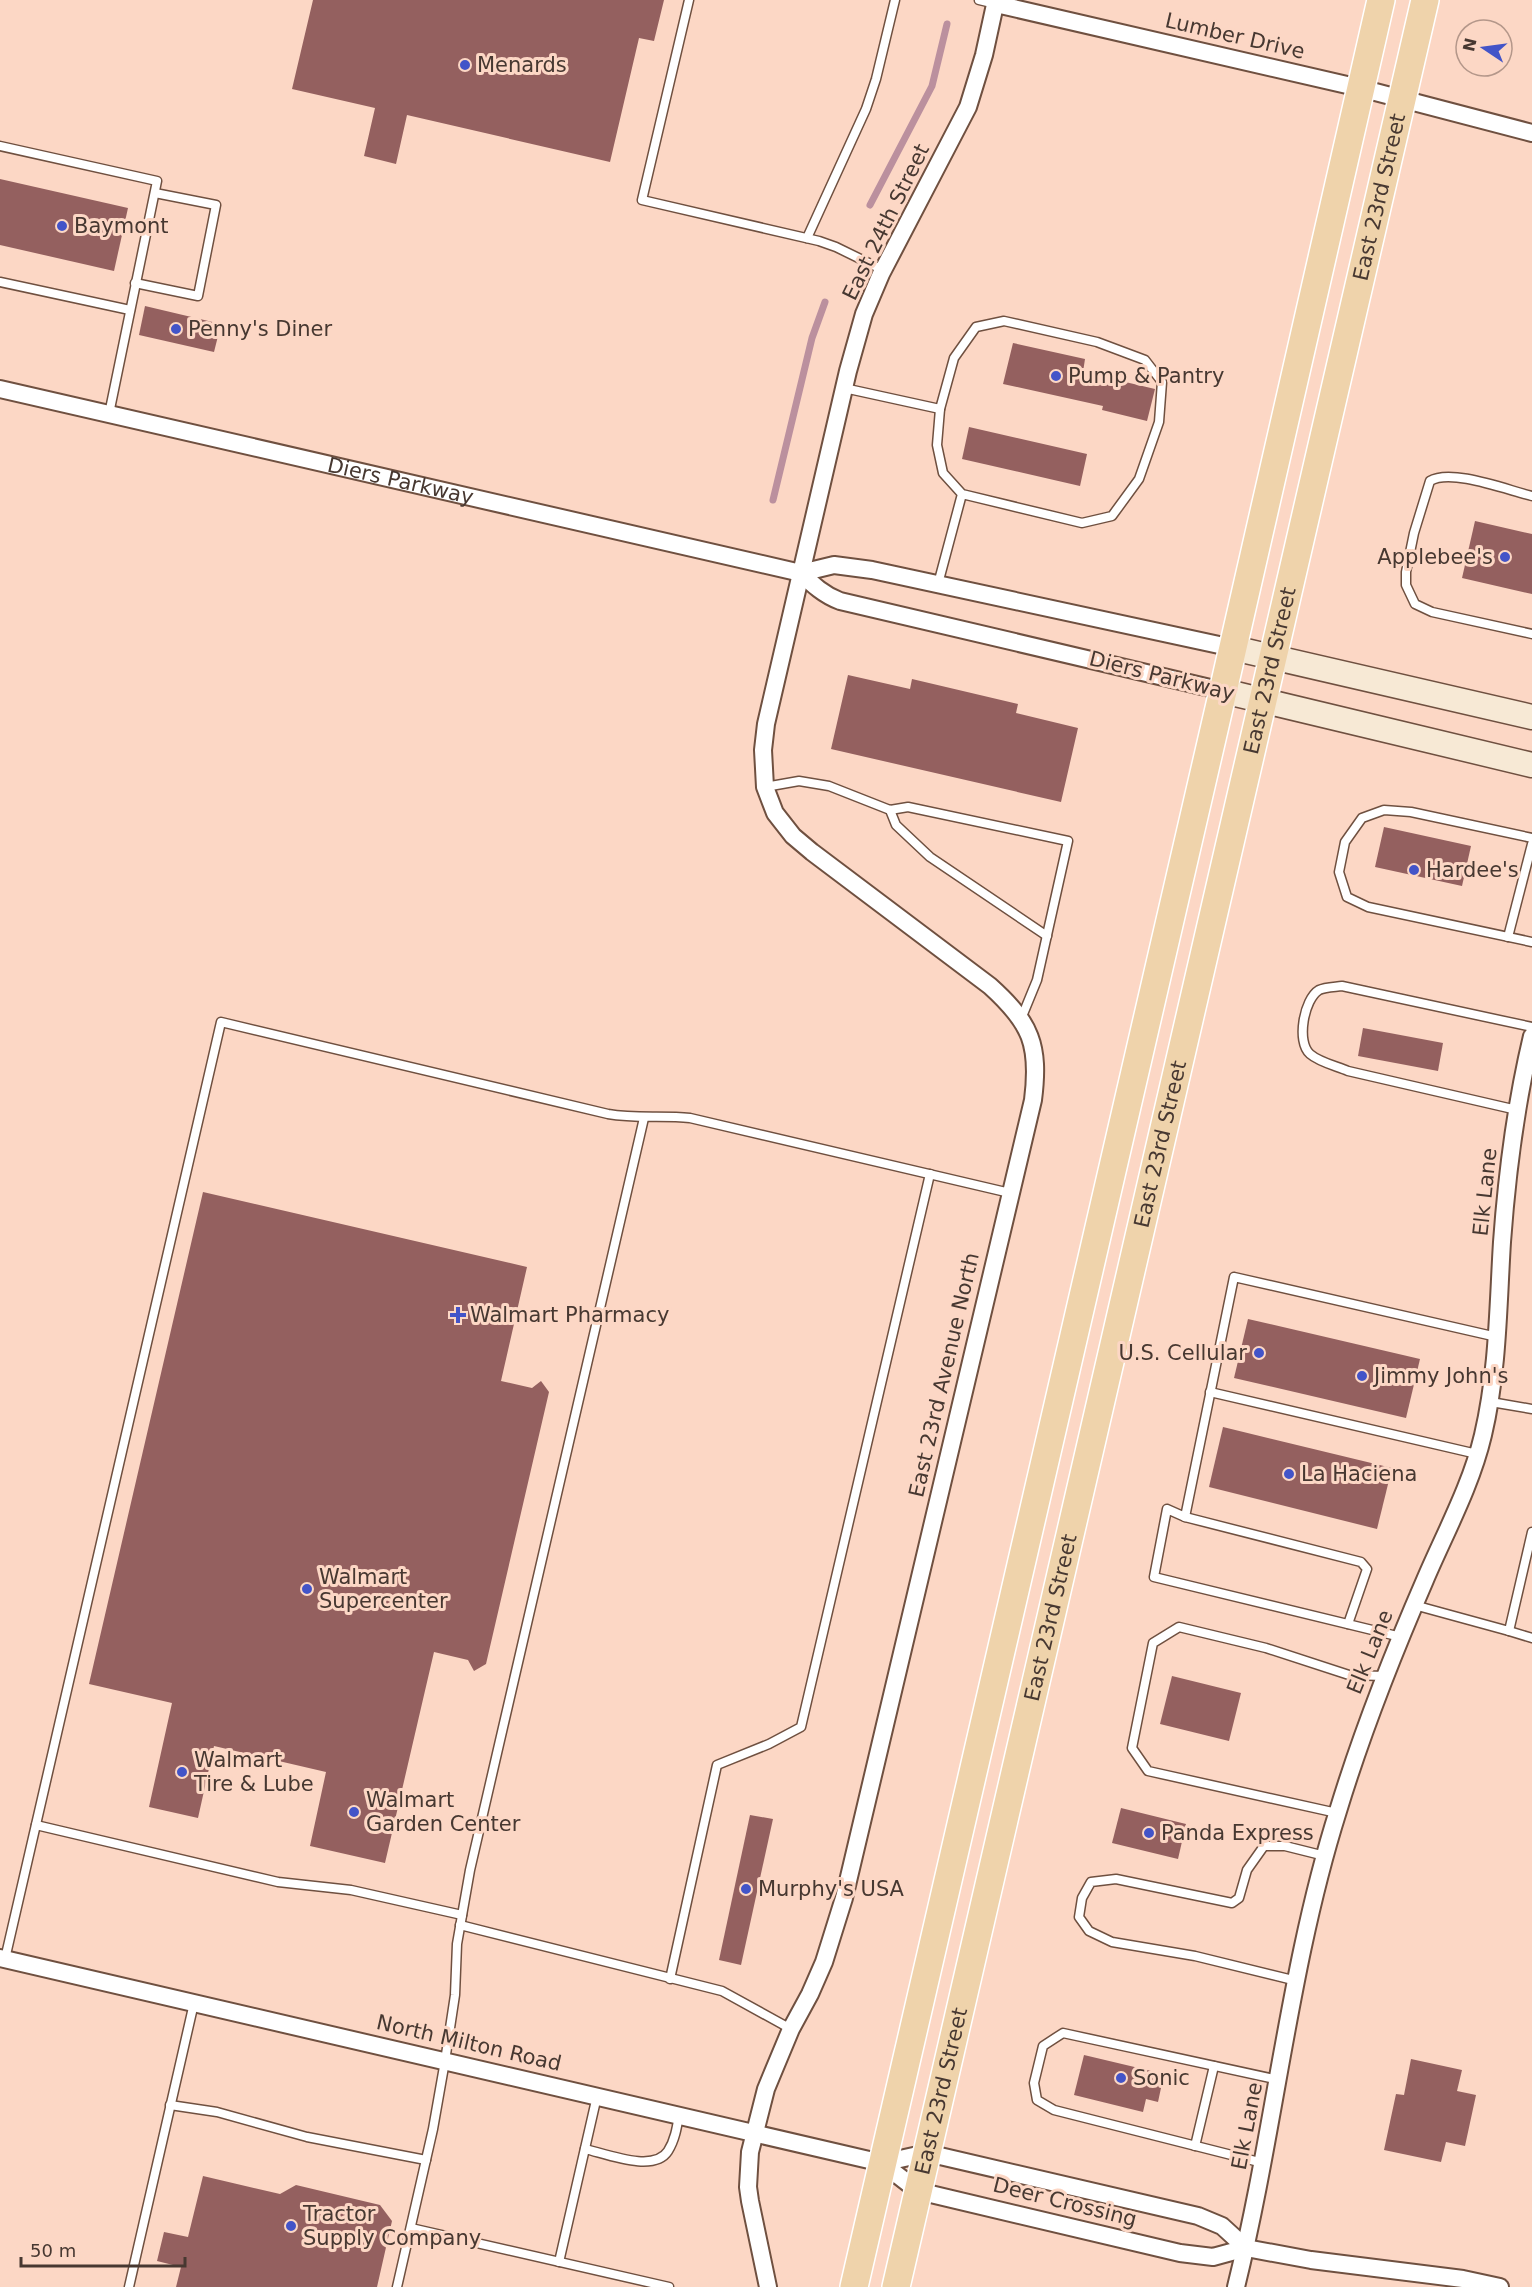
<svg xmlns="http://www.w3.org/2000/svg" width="1532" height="2287" font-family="'DejaVu Sans',sans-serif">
	<rect width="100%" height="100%" fill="#fcd7c5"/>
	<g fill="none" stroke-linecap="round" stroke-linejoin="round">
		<g stroke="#bb909e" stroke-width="7">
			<polyline points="870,205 932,86 947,24"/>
			<polyline points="773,500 812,338 825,302"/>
		</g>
	</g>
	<g fill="#94605f">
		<polygon points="313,0 664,0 654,41 639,38 610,162 407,115 396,164 364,156 375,108 292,89"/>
		<polygon points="0,179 128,208 114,271 0,245"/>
		<polygon points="145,306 221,324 214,352 139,335"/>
		<polygon points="1013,343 1085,359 1083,372 1155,389 1147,421 1102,410 1103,406 1003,384"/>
		<polygon points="969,427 1087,454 1080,486 962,459"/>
		<polygon points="1475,521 1532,534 1532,594 1462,578"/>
		<polygon points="848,675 910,689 912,679 1018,704 1016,713 1078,728 1061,802 831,749"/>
		<polygon points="1384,827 1471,846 1462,886 1375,867"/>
		<polygon points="1363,1028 1443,1043 1438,1071 1358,1056"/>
		<polygon points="203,1192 527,1267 501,1381 532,1388 541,1381 549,1392 486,1664 474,1671 468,1660 434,1652 385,1863 310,1846 326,1772 214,1746 198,1818 149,1807 172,1703 89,1684"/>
		<polygon points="1248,1319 1420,1359 1406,1418 1234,1378"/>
		<polygon points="1223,1427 1392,1468 1377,1529 1209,1487"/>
		<polygon points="1172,1676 1241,1693 1229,1741 1160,1724"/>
		<polygon points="1121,1808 1186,1824 1178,1859 1112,1843"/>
		<polygon points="750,1815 773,1819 741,1965 719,1960"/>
		<polygon points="1084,2055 1164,2074 1158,2102 1146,2099 1143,2112 1074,2095"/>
		<polygon points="1411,2059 1462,2070 1457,2091 1476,2095 1465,2146 1446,2142 1441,2162 1384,2150 1396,2094 1404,2095"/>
		<polygon points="203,2176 280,2194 296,2185 380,2205 392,2221 377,2287 176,2287 181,2267 157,2261 164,2232 188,2237"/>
	</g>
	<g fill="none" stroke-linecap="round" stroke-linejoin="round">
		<g stroke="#6f5040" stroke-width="11">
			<g id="lane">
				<polyline points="689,0 642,200 819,241 836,247 883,270"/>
				<polyline points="979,0 996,4"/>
				<polyline points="0,146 157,181 109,414"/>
				<polyline points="807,238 866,109 876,79 895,0"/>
				<polyline points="0,282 130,310"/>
				<polyline points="135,283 198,296 216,205 155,193"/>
				<polyline points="844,388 940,409"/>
				<path d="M 1532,496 C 1507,490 1451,468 1430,481 L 1414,533 L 1406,572 L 1406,585 L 1415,604 L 1432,612 L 1532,634"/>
				<polyline points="938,584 962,494 1082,523 1112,516 1139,479 1159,422 1162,382 1145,360 1097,342 1004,321 976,327 954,358 940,409 937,445 943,473 962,494"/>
				<polyline points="765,787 799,781 829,786 890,810 908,807 1068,841 1037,980 1021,1019"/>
				<polyline points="890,810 896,825 930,857 1047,936"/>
				<polyline points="1532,838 1411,812 1384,810 1362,818 1345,842 1339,872 1347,897 1368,907 1532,942"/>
				<polyline points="1508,937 1532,844"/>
				<path d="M 1517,1110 L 1348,1071 C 1336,1066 1319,1062 1310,1054 C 1296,1042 1304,999 1319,990 C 1325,987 1335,987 1342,986 L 1532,1027"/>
				<polyline points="1210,1392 1477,1454"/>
				<polyline points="1491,1402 1532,1409"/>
				<polyline points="1185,1517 1361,1562 1367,1569 1348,1624"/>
				<polyline points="1414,1605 1509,1631 1532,1532"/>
				<polyline points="1509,1631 1532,1638"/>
				<polyline points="1401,1637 1154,1577 1167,1509 1185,1517 1234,1277 1497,1337"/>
				<polyline points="1337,1813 1148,1771 1132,1748 1153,1643 1179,1627 1266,1648 1349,1675 1384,1676"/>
				<polyline points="36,1825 278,1882 351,1890 462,1915"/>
				<polyline points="460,1925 722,1991 791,2029"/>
				<path d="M 5,1959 L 221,1022 L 608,1114 C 636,1119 663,1115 690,1118 L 1010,1193"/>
				<polyline points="670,1979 717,1765 769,1744 801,1727 930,1174"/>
				<polyline points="1297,1981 1195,1956 1112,1942 1089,1931 1079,1917 1082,1898 1091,1882 1116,1879 1232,1903 1239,1898 1247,1870 1264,1846 1285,1846 1325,1856"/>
				<polyline points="170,2105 217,2112 307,2137 426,2160"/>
				<polyline points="1195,2146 1214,2066"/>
				<path d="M 585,2149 C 607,2154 654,2173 668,2151 C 675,2140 677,2127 679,2115"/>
				<polyline points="1263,2163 1054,2110 1037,2100 1034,2083 1043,2046 1063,2033 1279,2080"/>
				<polyline points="411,2228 669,2287"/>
				<polyline points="559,2262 597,2096"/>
				<polyline points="129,2287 194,2003"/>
				<polyline points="397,2287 433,2129 445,2061 455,1995 457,1944 470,1870 644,1118"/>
			</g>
		</g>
		<g stroke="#6f5040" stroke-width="20">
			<g id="street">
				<polyline points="996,4 1360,88 1532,133"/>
				<path id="s1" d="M 0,389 L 801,573 C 813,585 824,595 840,601 L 1223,691"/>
				<polyline points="801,573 834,565 872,570 1233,648"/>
				<polyline points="0,1958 882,2163 927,2153 1198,2216 1222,2226 1246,2248"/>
				<polyline points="882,2163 918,2191 1180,2253 1213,2257 1246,2248 1311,2260 1463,2279 1500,2287"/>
				<path d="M 768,2287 L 750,2201 L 748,2187 L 750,2152 L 766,2089 L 791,2029 L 810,1994 L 824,1962 L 844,1898 L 1033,1100 C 1040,1045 1031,1023 990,986 L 812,852 L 793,836 L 775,813 L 765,787 L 763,750 L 766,724 L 848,371 L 864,314 L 881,274 L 968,107 L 984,55 L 996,0"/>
				<path d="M 1236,2287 C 1275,2129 1289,1966 1338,1811 C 1362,1732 1392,1656 1425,1580 C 1445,1533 1471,1486 1483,1435 C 1498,1371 1498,1307 1502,1242 C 1507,1173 1516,1103 1532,1036"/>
			</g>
		</g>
		<g stroke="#6f5040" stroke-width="27">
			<g id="secondary">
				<polyline points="1233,648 1532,717"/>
				<polyline points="1223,691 1532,765"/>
			</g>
		</g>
		<g stroke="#fff" stroke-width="30">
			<g id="primary">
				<polyline points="854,2287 1223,691 1381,0"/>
				<path id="s2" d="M 896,2287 L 1425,0"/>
			</g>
		</g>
		<use href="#lane" stroke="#fff" stroke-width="8"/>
		<use href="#street" stroke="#fff" stroke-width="16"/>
		<use href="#secondary" stroke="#f7e9d5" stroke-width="24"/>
		<use href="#primary" stroke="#efd3ab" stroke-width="27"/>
	</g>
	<g fill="#4354c8" stroke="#fcd7c5" stroke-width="2">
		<circle cx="465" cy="65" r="6"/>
		<circle cx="62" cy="226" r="6"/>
		<circle cx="176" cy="329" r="6"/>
		<circle cx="1056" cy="376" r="6"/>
		<circle cx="1505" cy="557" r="6"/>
		<circle cx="1414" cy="870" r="6"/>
		<path d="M455 1306h6v6h6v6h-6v6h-6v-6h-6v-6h6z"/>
		<circle cx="1259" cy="1353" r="6"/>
		<circle cx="1362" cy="1376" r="6"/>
		<circle cx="1289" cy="1474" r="6"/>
		<circle cx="307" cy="1589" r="6"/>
		<circle cx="182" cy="1772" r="6"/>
		<circle cx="354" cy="1812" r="6"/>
		<circle cx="1149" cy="1833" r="6"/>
		<circle cx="746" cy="1889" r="6"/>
		<circle cx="1121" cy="2078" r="6"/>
		<circle cx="291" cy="2226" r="6"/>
	</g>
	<g text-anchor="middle" stroke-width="6" stroke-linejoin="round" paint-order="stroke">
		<g font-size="21" fill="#473831" stroke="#fcd7c5">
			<text transform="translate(1235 36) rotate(13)" y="7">Lumber Drive</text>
			<text dy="7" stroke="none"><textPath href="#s2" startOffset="2145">East 23rd Street</textPath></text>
			<text transform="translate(886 222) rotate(-64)" y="7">East 24th Street</text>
			<text dy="7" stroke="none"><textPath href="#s1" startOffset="411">Diers Parkway</textPath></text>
			<text dy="7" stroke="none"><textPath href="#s2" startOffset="1659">East 23rd Street</textPath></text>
			<text transform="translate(1162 676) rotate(14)" y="7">Diers Parkway</text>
			<text dy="7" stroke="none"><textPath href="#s2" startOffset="1173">East 23rd Street</textPath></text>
			<text transform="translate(1485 1192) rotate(-84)" y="7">Elk Lane</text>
			<text transform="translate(944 1375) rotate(-77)" y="7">East 23rd Avenue North</text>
			<text dy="7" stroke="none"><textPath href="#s2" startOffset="687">East 23rd Street</textPath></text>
			<text transform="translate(1370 1652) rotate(-68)" y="7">Elk Lane</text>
			<text transform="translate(469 2043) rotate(13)" y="7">North Milton Road</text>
			<text dy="7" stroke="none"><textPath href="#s2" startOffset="201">East 23rd Street</textPath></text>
			<text transform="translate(1247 2126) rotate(-79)" y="7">Elk Lane</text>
			<text transform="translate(1065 2202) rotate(14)" y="7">Deer Crossing</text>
		</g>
		<g font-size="21" fill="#473831" stroke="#fcd7c5" text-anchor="start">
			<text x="477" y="72">Menards</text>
			<text x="74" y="233">Baymont</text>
			<text x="188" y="336">Penny's Diner</text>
			<text x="1068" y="383">Pump &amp; Pantry</text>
			<text x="1493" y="564" text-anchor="end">Applebee's</text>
			<text x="1426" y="877">Hardee's</text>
			<text x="470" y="1322">Walmart Pharmacy</text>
			<text x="1247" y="1360" text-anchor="end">U.S. Cellular</text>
			<text x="1374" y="1383">Jimmy John's</text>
			<text x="1301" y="1481">La Haciena</text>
			<text x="319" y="1584">Walmart<tspan x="319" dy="24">Supercenter</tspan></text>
			<text x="194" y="1767">Walmart<tspan x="194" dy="24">Tire &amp; Lube</tspan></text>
			<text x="366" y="1807">Walmart<tspan x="366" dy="24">Garden Center</tspan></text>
			<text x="1161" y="1840">Panda Express</text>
			<text x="758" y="1896">Murphy's USA</text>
			<text x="1133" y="2085">Sonic</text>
			<text x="303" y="2221">Tractor<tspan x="303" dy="24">Supply Company</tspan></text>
		</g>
	</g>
	<g transform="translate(1484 48) rotate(283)"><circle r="28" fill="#fcd7c5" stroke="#b4978a" stroke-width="1.5"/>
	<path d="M0-4.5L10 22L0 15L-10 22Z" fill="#4354c8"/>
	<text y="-9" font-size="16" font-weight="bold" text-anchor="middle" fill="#473831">N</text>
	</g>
	<path d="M21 2257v9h164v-9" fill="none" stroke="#473831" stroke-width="3"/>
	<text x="30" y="2257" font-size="18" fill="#473831" stroke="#fcd7c5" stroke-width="4.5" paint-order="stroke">50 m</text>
</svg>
